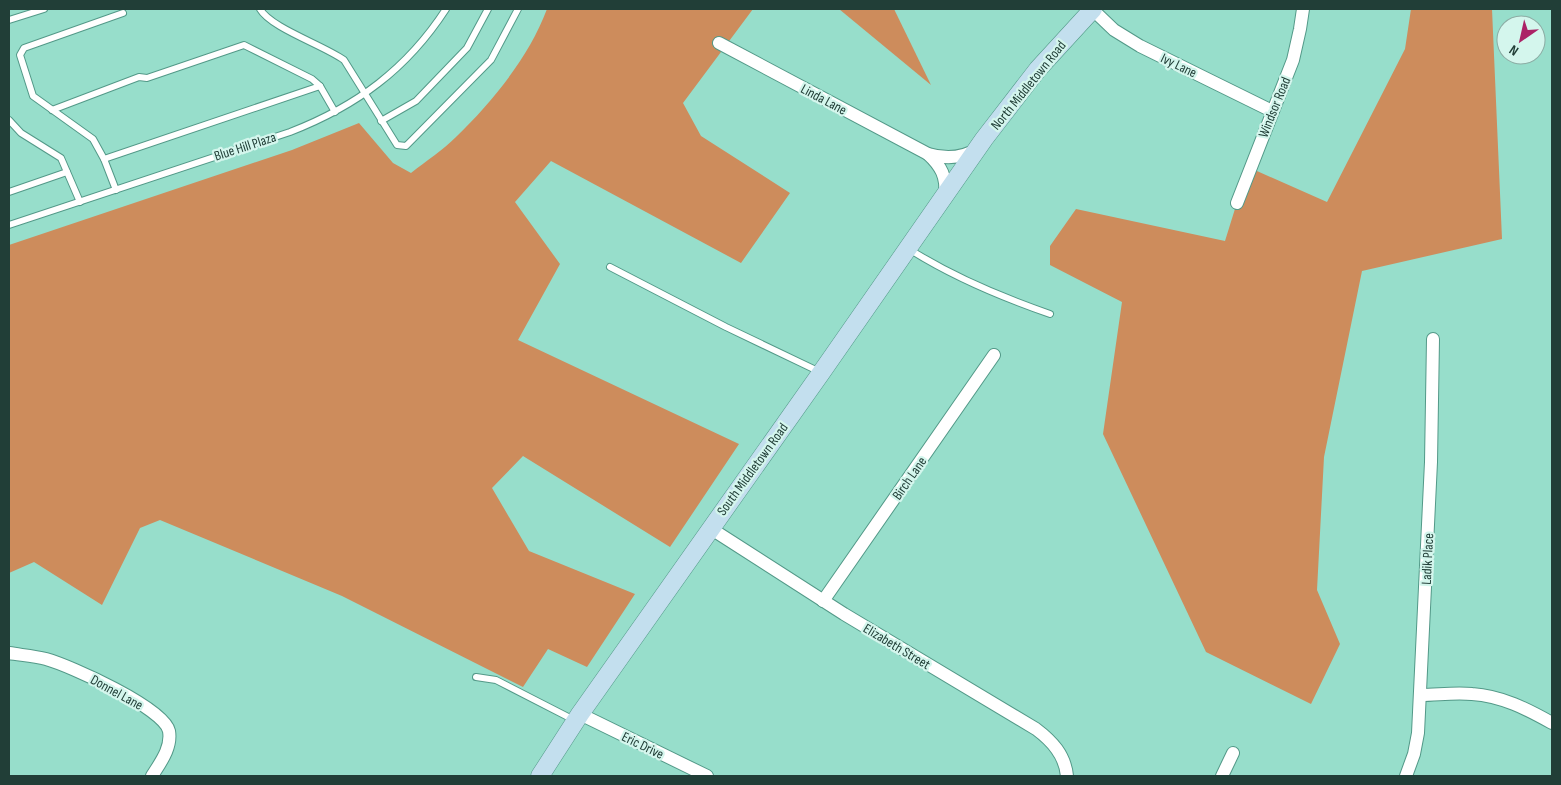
<svg xmlns="http://www.w3.org/2000/svg" width="1561" height="785" font-family="'Sofia Sans Condensed',sans-serif">
	<rect width="100%" height="100%" fill="#97decb"/>
	<g fill="#cd8c5c">
		<path d="M 547,9 L 753,9 L 683,103 L 701,136 L 790,193 L 741,263 L 551,161 L 515,202 L 560,264 L 518,340 L 739,444 L 670,547 L 523,456 L 492,488 L 529,551 L 635,594 L 587,667 L 548,649 L 523,687 L 342,596 L 160,520 L 140,528 L 102,605 L 34,562 L 9,573 L 9,245 L 292,150 L 359,123 L 393,163 L 411,173 C 426,161 443,150 456,137 C 493,101 529,57 547,9 Z"/>
		<polygon points="839,9 894,9 931,85"/>
		<polygon points="1411,9 1492,9 1502,239 1362,271 1324,457 1317,590 1340,644 1311,704 1206,652 1103,434 1122,302 1050,265 1050,246 1076,209 1225,241 1248,167 1327,202 1405,49"/>
	</g>
	<g fill="none" stroke-linecap="round" stroke-linejoin="round">
		<g stroke="#539988" stroke-width="8">
			<g id="lane">
				<path d="M 260,9 C 271,28 323,45 344,60 L 397,145 L 406,146 L 491,60 L 518,9"/>
				<polyline points="9,20 44,9"/>
				<polyline points="52,110 139,77 147,78 244,45 312,79 320,86"/>
				<polyline points="9,120 21,133 61,158 80,202"/>
				<polyline points="381,121 416,101 467,48 488,9"/>
				<polyline points="104,159 320,86 335,112"/>
				<polyline points="116,190 104,159 93,139 33,96 20,55 24,48 123,13"/>
				<polyline points="9,192 67,172"/>
				<path d="M 9,225 L 290,132 C 357,106 407,69 446,9"/>
				<path d="M 909,249 C 953,277 1001,297 1050,314"/>
				<polyline points="610,267 726,327 820,372"/>
				<polyline points="476,677 496,680 574,720"/>
			</g>
		</g>
		<g stroke="#539988" stroke-width="14">
			<g id="street">
				<polyline points="1092,9 1114,30 1140,46 1272,111"/>
				<path d="M 719,43 L 928,154 C 945,159 961,159 977,149"/>
				<path d="M 928,154 C 941,166 947,177 945,195"/>
				<polyline points="1237,203 1293,60 1300,29 1303,9"/>
				<path d="M 710,528 L 844,614 L 1036,729 C 1052,741 1065,755 1067,776"/>
				<polyline points="823,601 994,355"/>
				<path d="M 9,653 C 21,655 34,656 46,659 C 71,666 164,708 169,731 C 172,748 160,763 152,776"/>
				<path d="M 1421,695 C 1437,695 1455,692 1472,694 C 1502,696 1527,709 1552,723"/>
				<polyline points="580,714 707,776"/>
				<polyline points="1222,776 1233,753"/>
				<polyline points="1406,776 1414,754 1418,733 1431,462 1433,339"/>
			</g>
		</g>
		<g stroke="#539988" stroke-width="19">
			<polyline id="secondary" points="540,776 580,714 821,373 984,139 1038,69 1093,9"/>
		</g>
		<use href="#lane" stroke="#fff" stroke-width="6"/>
		<use href="#street" stroke="#fff" stroke-width="12"/>
		<use href="#secondary" stroke="#c3dfee" stroke-width="18"/>
	</g>
	<g text-anchor="middle" stroke-width="4.5" stroke-linejoin="round" paint-order="stroke">
		<g font-size="14" fill="#213e37" stroke="#d4f6ed">
			<text transform="translate(1179 65) rotate(26)" y="5">Ivy Lane</text>
			<text transform="translate(1028 85) rotate(-51)" y="5">North Middletown Road</text>
			<text transform="translate(824 99) rotate(28)" y="5">Linda Lane</text>
			<text transform="translate(1274 107) rotate(-68)" y="5">Windsor Road</text>
			<text transform="translate(245 146) rotate(-18)" y="5">Blue Hill Plaza</text>
			<text transform="translate(752 469) rotate(-54)" y="5">South Middletown Road</text>
			<text transform="translate(909 478) rotate(-55)" y="5">Birch Lane</text>
			<text transform="translate(1427 559) rotate(-87)" y="5">Ladik Place</text>
			<text transform="translate(897 646) rotate(31)" y="5">Elizabeth Street</text>
			<text transform="translate(117 692) rotate(29)" y="5">Donnel Lane</text>
			<text transform="translate(643 745) rotate(26)" y="5">Eric Drive</text>
		</g>
	</g>
	<rect width="1561" height="785" fill="none" stroke="#213e37" stroke-width="20"/>
	<g transform="translate(1521 40) rotate(214)"><circle r="24" fill="#d4f6ed" stroke="#8caca4"/>
	<path d="M0-4L9 19L0 12L-9 19Z" fill="#ab2266"/>
	<text y="-8" font-size="14" font-weight="bold" text-anchor="middle" fill="#213e37">N</text>
	</g>
</svg>
